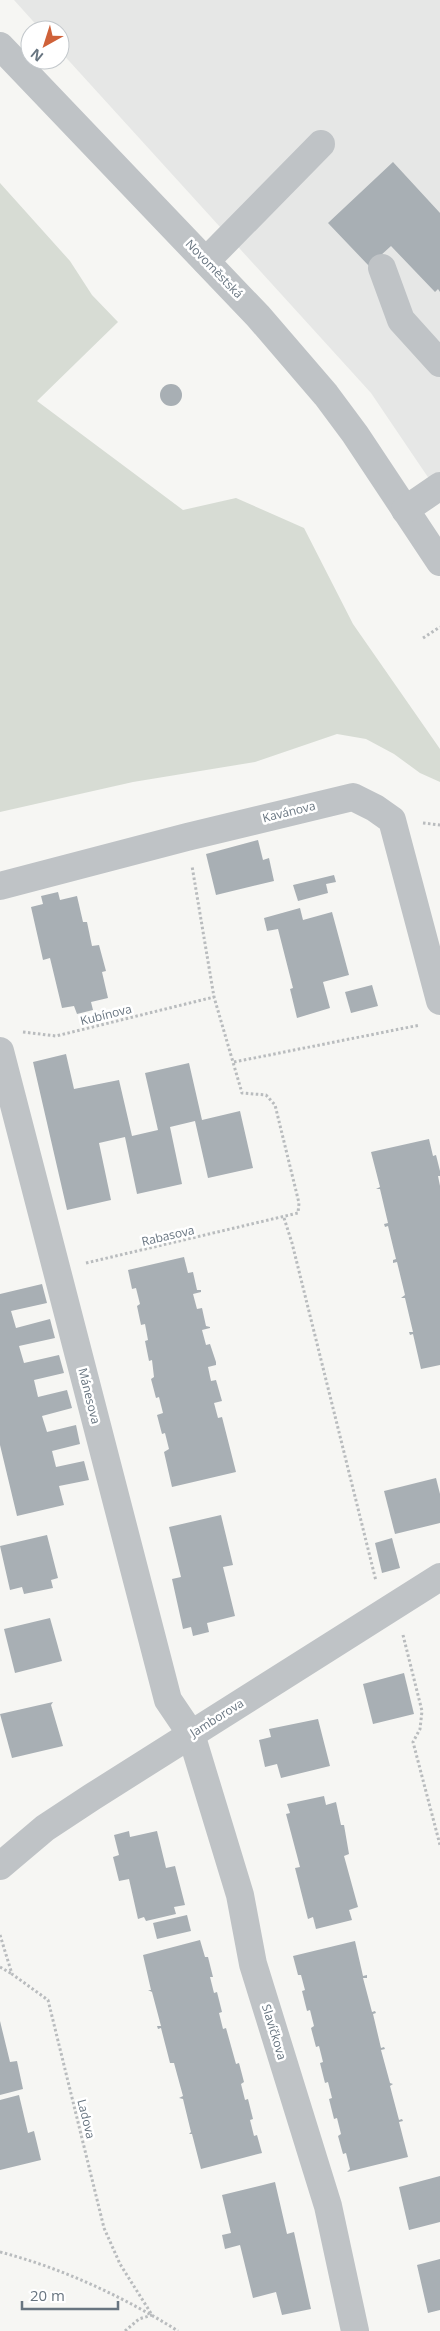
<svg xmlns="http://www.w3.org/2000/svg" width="440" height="2331" font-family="'Open Sans',sans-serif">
	<rect width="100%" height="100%" fill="#f6f6f3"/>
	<polygon fill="#e6e7e6" points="14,0 440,0 440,495 371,393 60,51 60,30 41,30"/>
	<polygon fill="#d7dcd4" points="0,183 70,261 92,295 118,322 37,401 183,510 236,498 304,528 353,624 440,749 440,782 420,773 394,754 366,739 337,734 255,762 133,782 0,812"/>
	<g fill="#a8afb4">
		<polygon points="393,162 440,213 440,292 438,289 435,292 391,246 369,266 328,223"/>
		<circle cx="171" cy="395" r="11"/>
		<polygon points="258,840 263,860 269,858 274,881 216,895 206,854"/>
		<polygon points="334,875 336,882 326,884 328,893 298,901 293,885"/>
		<polygon points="58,892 60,900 77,896 83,922 87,922 92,946 99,945 106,971 102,972 108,998 91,1002 93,1010 77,1014 74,1006 62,1008 50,958 43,960 31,907 43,904 41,896"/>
		<polygon points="300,908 303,920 332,912 349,975 323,982 330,1008 297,1018 290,989 293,988 278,929 267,931 264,918"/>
		<polygon points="372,985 378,1006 351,1013 345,992"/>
		<polygon points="66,1054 74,1089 119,1080 132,1136 158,1130 145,1073 189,1063 202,1120 240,1111 253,1168 208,1178 195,1121 170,1127 182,1184 137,1194 125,1137 99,1143 111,1200 67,1210 33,1062"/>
		<polygon points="429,1139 433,1156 436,1155 440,1171 440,1176 438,1176 440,1186 440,1365 421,1369 413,1334 410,1335 409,1332 413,1332 405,1298 401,1298 405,1295 397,1262 393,1263 393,1260 396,1259 388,1226 385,1227 384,1224 388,1223 380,1189 376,1189 380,1187 371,1152"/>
		<polygon points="184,1257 188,1273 193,1272 197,1290 201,1290 201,1292 193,1294 197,1309 202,1308 206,1326 210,1327 210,1328 202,1330 206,1345 210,1344 216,1362 216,1365 208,1367 211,1381 216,1380 222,1401 214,1403 218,1418 222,1417 236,1472 172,1487 164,1452 169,1449 165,1433 162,1434 157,1415 163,1413 159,1397 156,1398 151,1379 154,1377 152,1360 149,1361 145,1341 148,1340 145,1324 141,1325 137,1306 140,1304 136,1288 132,1289 128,1270"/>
		<polygon points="42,1284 47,1303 11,1311 16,1328 50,1319 55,1338 19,1346 24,1363 59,1355 64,1373 34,1380 38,1397 67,1390 72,1408 42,1416 47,1432 76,1425 80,1444 52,1451 56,1467 84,1461 89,1480 59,1486 64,1505 17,1516 0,1445 0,1294"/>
		<polygon points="436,1478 440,1494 440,1523 395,1534 384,1491"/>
		<polygon points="221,1515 233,1565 223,1567 235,1616 207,1623 209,1632 193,1636 191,1627 183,1629 172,1579 181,1577 169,1527"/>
		<polygon points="47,1535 58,1578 51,1580 53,1588 24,1594 22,1587 10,1590 0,1546"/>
		<polygon points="392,1538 400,1568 382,1573 375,1543"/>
		<polygon points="50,1618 62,1661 15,1673 4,1629"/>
		<polygon points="404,1673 414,1714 373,1724 363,1684"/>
		<polygon points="53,1702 51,1705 63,1746 12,1758 0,1714"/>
		<polygon points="318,1719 330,1766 281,1778 277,1764 265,1767 259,1740 271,1737 269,1729"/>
		<polygon points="324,1796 326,1805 336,1802 341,1825 344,1825 349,1854 344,1856 358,1907 349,1910 352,1920 316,1929 313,1917 308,1919 295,1868 300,1867 286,1814 290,1813 287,1804"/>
		<polygon points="129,1831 130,1837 157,1831 166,1868 175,1866 185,1905 174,1907 176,1914 146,1921 144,1917 138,1919 129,1879 119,1881 113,1857 119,1855 114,1835"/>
		<polygon points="187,1915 191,1931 157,1939 153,1923"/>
		<polygon points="200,1940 205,1957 208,1957 213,1977 210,1977 214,1993 217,1992 222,2012 219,2013 223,2029 226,2028 236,2064 239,2063 244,2082 241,2084 245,2100 248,2099 253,2119 250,2120 254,2136 257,2135 262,2153 201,2169 192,2134 189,2134 191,2132 183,2099 179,2098 183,2096 174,2063 170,2063 161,2028 158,2029 157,2026 161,2026 152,1992 148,1990 151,1990 143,1955"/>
		<polygon points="355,1941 363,1976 367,1975 367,1978 363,1978 372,2012 375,2011 376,2013 373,2014 381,2048 384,2047 385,2049 381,2050 390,2083 393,2084 390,2086 399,2120 402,2119 403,2121 399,2122 408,2157 347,2172 350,2169 346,2153 343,2154 338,2136 341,2134 337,2118 334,2119 329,2099 332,2098 328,2082 325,2083 320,2063 323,2062 319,2046 316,2047 311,2028 314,2026 310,2010 307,2011 302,1991 305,1990 301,1975 298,1975 293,1956"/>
		<polygon points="0,2021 10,2062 17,2061 23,2089 0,2095"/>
		<polygon points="19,2095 28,2133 34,2131 41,2160 0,2170 0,2100"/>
		<polygon points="440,2176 440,2222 409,2230 399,2187"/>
		<polygon points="275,2182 287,2234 294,2232 311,2309 282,2315 276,2292 253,2298 240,2245 225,2249 222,2235 231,2233 222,2195"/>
		<polygon points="440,2259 440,2310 428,2313 417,2265"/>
	</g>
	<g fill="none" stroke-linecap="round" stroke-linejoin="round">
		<g stroke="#b9bcbe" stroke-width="3" stroke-dasharray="2.5 2.5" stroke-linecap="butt">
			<polyline points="423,638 440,627"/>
			<polyline points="423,823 440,825"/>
			<polyline points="23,1032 56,1036 214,997"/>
			<polyline points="234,1062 420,1025"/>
			<polyline points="284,1218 292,1243 376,1581"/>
			<polyline points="86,1263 298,1213 299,1203 275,1105 266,1095 242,1093 214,997 192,866"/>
			<polyline points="403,1635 422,1711 420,1729 413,1742 440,1845"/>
			<polyline points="0,1935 12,1974 48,2000 104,2228 120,2264 152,2315"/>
			<polyline points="0,1967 12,1974"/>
			<path d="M 0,2252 C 62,2268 124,2297 178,2331"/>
			<polyline points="125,2331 139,2319 152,2315"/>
		</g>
		<g stroke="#bfc3c6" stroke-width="28">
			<polyline points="0,46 258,316 326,395 355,434 440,562"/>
			<polyline points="206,261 321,144"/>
			<polyline points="382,268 401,320 440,363"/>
			<polyline points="405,510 440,486"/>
			<polyline points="0,886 187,837 353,797 375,808 392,820 440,1001"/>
			<polyline points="0,1051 168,1700 191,1734 240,1895 253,1964 328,2206 355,2331"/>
			<polyline points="0,1866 45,1828 92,1797 440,1577"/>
		</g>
	</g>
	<g text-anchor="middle" stroke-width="5" stroke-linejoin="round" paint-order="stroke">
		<g font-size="12" fill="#687580" stroke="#fff">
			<text transform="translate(214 269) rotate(46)" y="4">Novoměstská</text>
			<text transform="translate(289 812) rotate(-14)" y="4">Kavánova</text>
			<text transform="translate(106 1015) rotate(-14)" y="4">Kubínova</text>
			<text transform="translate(168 1236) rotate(-13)" y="4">Rabasova</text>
			<text transform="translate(89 1396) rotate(76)" y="4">Mánesova</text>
			<text transform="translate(217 1718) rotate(-32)" y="4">Jamborova</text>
			<text transform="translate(274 2032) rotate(73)" y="4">Slavíčkova</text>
			<text transform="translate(86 2119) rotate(76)" y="4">Ladova</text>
		</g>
	</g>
	<g transform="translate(45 45) rotate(219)"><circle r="24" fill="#ffffff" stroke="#c3c8cc"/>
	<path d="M0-4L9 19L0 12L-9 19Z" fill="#cf6139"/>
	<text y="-8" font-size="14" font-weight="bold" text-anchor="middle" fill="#687580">N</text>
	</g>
	<path d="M22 2301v8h96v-8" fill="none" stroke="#687580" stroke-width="2.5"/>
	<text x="30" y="2301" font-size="15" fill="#687580" stroke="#ffffff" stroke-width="4" paint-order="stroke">20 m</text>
</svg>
